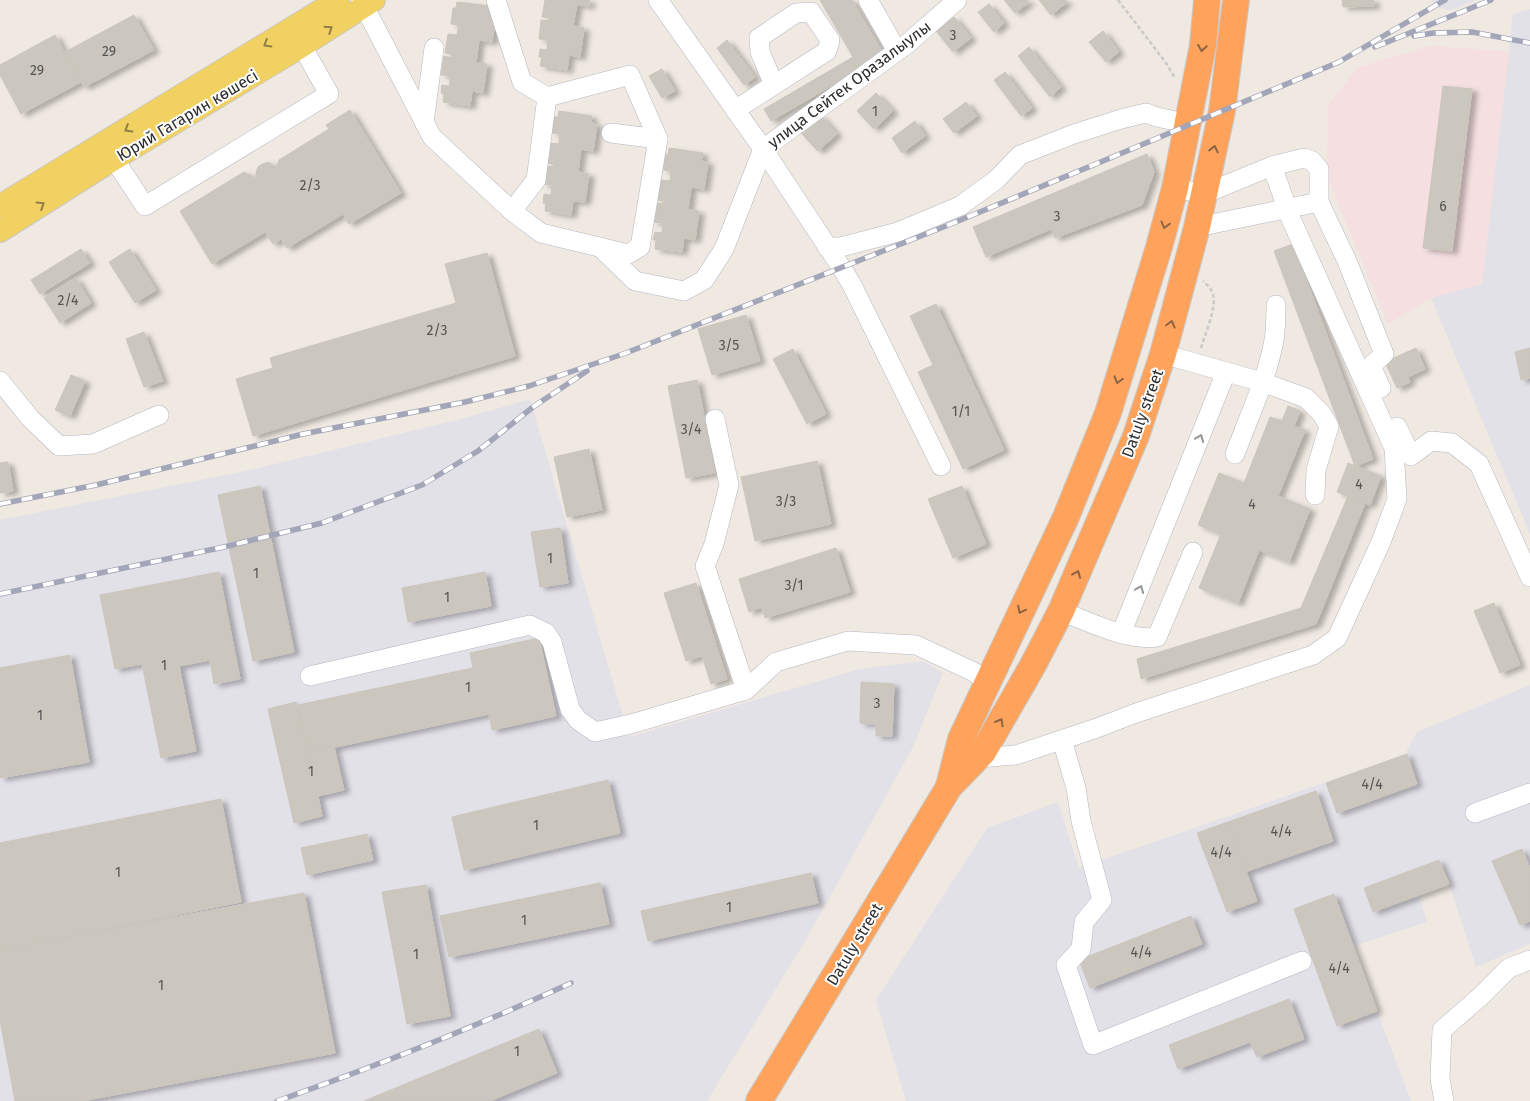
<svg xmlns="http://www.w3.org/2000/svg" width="1530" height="1101" font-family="'Fira Sans',sans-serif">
	<defs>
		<filter id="shadow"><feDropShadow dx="5.5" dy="3" stdDeviation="2.5" flood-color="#0004"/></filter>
	</defs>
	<rect width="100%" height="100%" fill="#efe9e1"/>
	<g fill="#e3e1e8">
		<polygon points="1431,0 1476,0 1452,10 1437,8"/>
		<polygon points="1530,9 1530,534 1431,298 1482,283 1513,14"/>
		<polygon points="530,399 629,737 860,669 923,661 943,673 912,749 807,938 707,1101 0,1101 0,520 246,471 465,418"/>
		<polygon points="1530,685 1530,944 1476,967 1449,884 1419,896 1427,922 1354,946 1377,1011 1411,1101 906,1101 876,1000 987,828 1058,802 1079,868 1407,754 1407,750 1417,732"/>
	</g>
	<polygon fill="#f5dfe0" points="1430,46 1509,51 1482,284 1431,298 1388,324 1327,176 1328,105 1358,67"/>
	<g fill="#cbc7bf" stroke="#cbc5ba" filter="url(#shadow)">
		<polygon points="545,0 590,0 589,6 577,4 573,26 584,28 580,57 569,55 567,70 540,66 542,57 539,57 540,49 547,50 548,40 539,39 541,20 550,21 550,18 542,17"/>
		<polygon points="820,0 852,0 884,55 771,121 764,109 853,57"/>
		<polygon points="1004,0 1027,0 1029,2 1015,13"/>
		<polygon points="1039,0 1065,0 1067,2 1051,15"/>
		<polygon points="1342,0 1374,0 1374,6 1343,7"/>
		<polygon points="457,2 490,6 489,14 496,15 492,42 479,40 476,63 487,64 483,93 472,91 470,106 443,102 444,94 441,93 442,85 449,86 451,76 441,75 444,56 452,58 453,54 445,53 448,34 457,35 459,25 451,24 453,8 456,8"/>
		<polygon points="989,4 1004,23 994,32 978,12"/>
		<polygon points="134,15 154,50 84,87 65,52"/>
		<polygon points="954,17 971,38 953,52 936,31"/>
		<polygon points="1103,31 1119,52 1106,62 1089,42"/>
		<polygon points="55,35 81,82 21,114 0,75 0,65"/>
		<polygon points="727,40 755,77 744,85 717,48"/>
		<polygon points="1029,47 1061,87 1050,97 1018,56"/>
		<polygon points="662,69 675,91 662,98 649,76"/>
		<polygon points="1005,72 1032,108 1021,116 994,80"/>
		<polygon points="1443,86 1472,89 1452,251 1423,248"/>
		<polygon points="876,93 893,111 874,129 857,111"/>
		<polygon points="966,102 977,116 954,133 943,119"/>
		<polygon points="350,110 401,193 349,224 343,214 287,248 281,239 273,244 265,232 212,264 180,211 244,172 256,178 256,172 258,167 262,164 269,162 276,168 279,160 329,129 326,125"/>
		<polygon points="559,111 592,116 591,123 597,124 593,151 581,149 578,172 589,174 585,202 573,201 571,215 545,211 546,203 543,203 544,194 551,195 552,185 543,184 545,166 554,167 554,164 547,163 549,143 559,144 560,134 552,133 554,117 558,117"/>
		<polygon points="820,115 837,134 818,151 801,133"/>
		<polygon points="915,121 925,136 902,153 892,138"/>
		<polygon points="669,148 703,153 701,161 708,162 704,189 691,187 688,210 699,211 695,240 684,238 682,252 655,249 656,240 653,240 655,232 662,233 663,223 653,222 656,203 664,204 665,201 657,200 660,180 670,181 671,171 663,170 665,154 668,155"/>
		<polygon points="1147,154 1154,172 1142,205 1055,238 1051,229 986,257 973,227"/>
		<polygon points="1293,244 1373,459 1355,466 1274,251"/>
		<polygon points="81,249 90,263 40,294 31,280"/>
		<polygon points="130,249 156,290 135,303 109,262"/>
		<polygon points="487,253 515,356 253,436 236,379 273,368 270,358 456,303 445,264"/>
		<polygon points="76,278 91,303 60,323 44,298"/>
		<polygon points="936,304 1004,450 963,469 918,372 933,365 910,316"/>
		<polygon points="746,315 760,361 712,375 698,329"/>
		<polygon points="144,332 163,381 144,387 126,339"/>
		<polygon points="1416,348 1425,369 1408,377 1410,382 1397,388 1385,362"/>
		<polygon points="1530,348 1530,378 1521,380 1515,352"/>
		<polygon points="793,349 826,414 807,424 773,359"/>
		<polygon points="71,375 85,381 70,416 55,410"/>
		<polygon points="697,380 715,473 686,478 668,386"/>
		<polygon points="1288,406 1300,411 1294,426 1305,430 1278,496 1310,509 1289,562 1259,550 1238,603 1199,588 1221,534 1198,525 1219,473 1244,483 1270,417 1282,421"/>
		<polygon points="589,449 602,510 567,517 554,457"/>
		<polygon points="817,461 831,524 755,541 741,477"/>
		<polygon points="8,462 13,491 0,493 0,463"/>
		<polygon points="1348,463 1381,476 1370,505 1337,492"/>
		<polygon points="260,486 294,652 253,661 218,495"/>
		<polygon points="962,486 986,544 953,558 928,499"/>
		<polygon points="1348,496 1365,503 1316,624 1141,679 1137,659 1301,608"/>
		<polygon points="560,528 568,583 540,587 531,532"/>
		<polygon points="836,548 850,592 765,618 762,607 749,612 739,579"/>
		<polygon points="219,572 240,679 214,684 210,660 179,666 196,751 161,758 142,664 115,669 100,595"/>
		<polygon points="485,572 491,606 408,622 402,588"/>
		<polygon points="696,583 727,679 711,684 702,656 686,661 664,593"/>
		<polygon points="1494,603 1520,665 1500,673 1474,611"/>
		<polygon points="539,638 556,716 492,730 489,714 308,753 298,705 473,668 470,653"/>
		<polygon points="70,655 89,762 0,778 0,668"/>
		<polygon points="861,682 894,684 892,736 876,736 876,724 860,723"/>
		<polygon points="296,702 308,753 334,747 344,790 318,796 322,816 294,823 268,709"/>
		<polygon points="1407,754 1417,784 1337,813 1326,783"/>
		<polygon points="608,780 620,833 464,870 452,817"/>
		<polygon points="1316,791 1333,841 1245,872 1228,822"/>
		<polygon points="221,799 241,902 0,950 0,843"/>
		<polygon points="1228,822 1257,901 1227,912 1197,833"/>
		<polygon points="367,834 373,860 307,875 301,848"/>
		<polygon points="1522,849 1530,868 1530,921 1520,925 1492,861"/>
		<polygon points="1439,860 1449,884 1373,912 1364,888"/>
		<polygon points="811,873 818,903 648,941 641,911"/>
		<polygon points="600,883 609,924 449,957 440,916"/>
		<polygon points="426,885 450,1016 407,1024 382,892"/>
		<polygon points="304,893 335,1053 82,1101 15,1101 0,1020 0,950"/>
		<polygon points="1334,894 1377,1011 1337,1026 1294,909"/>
		<polygon points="1191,916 1202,944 1090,988 1079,960"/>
		<polygon points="1289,999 1304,1039 1257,1057 1250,1042 1178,1069 1169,1045"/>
		<polygon points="539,1029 557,1073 490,1101 364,1101"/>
	</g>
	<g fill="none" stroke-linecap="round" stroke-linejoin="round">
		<g stroke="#b4b7c1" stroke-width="20">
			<g id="minor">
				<polyline points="361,0 432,137 512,211 541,233 628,254 640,247 658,139 630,75 547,97"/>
				<polyline points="496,0 522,82 547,97 536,180 512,211"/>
				<polyline points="658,0 763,149 841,267 852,285 941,466"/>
				<polyline points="868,0 897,51"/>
				<polyline points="735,110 827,51 830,40 811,12 796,13 759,38 760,52 774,85"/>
				<polyline points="424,122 434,48"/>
				<polyline points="611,133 658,139"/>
				<polyline points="114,159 145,206 329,94 302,46"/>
				<polyline points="1272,166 1304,158 1312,161 1319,169 1319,202 1347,261 1384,354 1371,366 1381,388"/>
				<polyline points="1197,227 1319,202"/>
				<polyline points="600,247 635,281 684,291 704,280 724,249 763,149 907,44 957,0"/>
				<polyline points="827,247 841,247 898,232 960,206 996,180 1020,155 1074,134 1121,119 1146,113 1157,117 1188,124"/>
				<polyline points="1163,354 1262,382 1306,398 1321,413 1329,426 1316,470 1315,495"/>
				<polyline points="0,381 30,418 59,446 93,444 159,415"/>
				<polyline points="715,419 729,485 714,544 705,566 746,690"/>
				<polyline points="1397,427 1411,456 1431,441 1452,443 1479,464 1530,577"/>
				<path d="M 1235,454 C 1248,419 1268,376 1274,340 C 1276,328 1276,317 1276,305"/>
				<path d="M 1061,611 C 1087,621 1130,642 1157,637 L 1193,552"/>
				<polyline points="1121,634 1226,372"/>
				<polyline points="310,676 530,625 546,633 552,642 570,709 578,720 595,732 631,724 746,690 776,662 848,641 916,645 974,672 987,682"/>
				<polyline points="1062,740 1076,788 1081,821 1102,900 1084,922 1081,949 1066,965 1093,1045 1302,961"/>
				<polyline points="977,758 1016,755 1097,728 1136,713 1313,655 1337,638 1381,542 1397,499 1394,448 1291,219 1272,166 1204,194 1175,188"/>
				<polyline points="1475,813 1530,793"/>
				<polyline points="1444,1101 1440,1079 1442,1030 1481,996 1509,968 1530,960"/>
			</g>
		</g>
		<g stroke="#c9c9c9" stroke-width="24">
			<g id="major">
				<polyline points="0,206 338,0"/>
				<polyline points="0,231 114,159 302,46 374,0"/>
			</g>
		</g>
		<g stroke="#c9c9c9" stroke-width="28">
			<g id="highway">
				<polyline points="949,786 961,739 1066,517 1108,413 1159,247 1175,188 1203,45 1207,0"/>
				<polyline points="759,1101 949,787 983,752 1033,665 1061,611 1136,436 1163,354 1197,227 1222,111 1236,0"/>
			</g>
		</g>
		<g stroke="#c9c9c9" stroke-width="2.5" stroke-dasharray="4 2.5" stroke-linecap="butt">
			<polyline points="1118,0 1166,63 1175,78"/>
			<path d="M 1201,348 C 1205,334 1217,307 1213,294 C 1211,288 1207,285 1203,281"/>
		</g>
		<use href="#minor" stroke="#fff" stroke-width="19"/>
		<use href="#major" stroke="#f2d163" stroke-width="22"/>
		<use href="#highway" stroke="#ffa35c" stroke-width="26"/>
		<g stroke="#a3a6b8" stroke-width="5.5">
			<g id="rail">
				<polyline points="1414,36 1433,33 1472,32 1530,43"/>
				<polyline points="1375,47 1491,0"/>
				<polyline points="0,504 96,485 303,434 465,402 529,386 626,353 946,226 1103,161 1339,62 1445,0"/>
				<polyline points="0,594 224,547 322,523 422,485 478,451 533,407 587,371"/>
				<path d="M 277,1101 C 377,1066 475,1027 571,983"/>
			</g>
		</g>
		<use href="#rail" stroke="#fff" stroke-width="4" stroke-dasharray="11" stroke-linecap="butt"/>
	</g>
	<defs><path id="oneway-chevron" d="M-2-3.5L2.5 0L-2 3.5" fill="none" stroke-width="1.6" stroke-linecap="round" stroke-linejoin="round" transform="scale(1.25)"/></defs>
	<g stroke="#908048">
		<use href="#oneway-chevron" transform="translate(329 29) rotate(-33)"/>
		<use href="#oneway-chevron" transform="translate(267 44) rotate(149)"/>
		<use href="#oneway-chevron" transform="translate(128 129) rotate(149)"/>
		<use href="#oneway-chevron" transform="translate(41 205) rotate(-32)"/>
	</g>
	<g stroke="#8c6343">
		<use href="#oneway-chevron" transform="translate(1202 48) rotate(99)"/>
		<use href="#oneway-chevron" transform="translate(1214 149) rotate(-78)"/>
		<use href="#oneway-chevron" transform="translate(1165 225) rotate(105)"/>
		<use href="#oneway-chevron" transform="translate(1171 324) rotate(-75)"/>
		<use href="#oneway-chevron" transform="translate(1118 380) rotate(107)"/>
		<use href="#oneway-chevron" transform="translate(1077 574) rotate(-67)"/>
		<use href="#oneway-chevron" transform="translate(1021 610) rotate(116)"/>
		<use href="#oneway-chevron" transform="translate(1000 722) rotate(-60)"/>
	</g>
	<g stroke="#969696">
		<use href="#oneway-chevron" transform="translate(1200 438) rotate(-68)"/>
		<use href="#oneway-chevron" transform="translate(1140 589) rotate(-68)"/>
	</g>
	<g text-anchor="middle" stroke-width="4" stroke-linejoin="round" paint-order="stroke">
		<g font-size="14" fill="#555452">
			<text x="953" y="40">3</text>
			<text x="109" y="56">29</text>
			<text x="37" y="75">29</text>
			<text x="875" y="116">1</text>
			<text x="310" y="190">2/3</text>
			<text x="1443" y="211">6</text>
			<text x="1057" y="221">3</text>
			<text x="68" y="305">2/4</text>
			<text x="437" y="335">2/3</text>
			<text x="729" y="350">3/5</text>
			<text x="961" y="416">1/1</text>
			<text x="691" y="434">3/4</text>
			<text x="1359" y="489">4</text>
			<text x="786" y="506">3/3</text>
			<text x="1252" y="509">4</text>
			<text x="550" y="563">1</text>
			<text x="256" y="578">1</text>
			<text x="794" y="590">3/1</text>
			<text x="447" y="602">1</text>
			<text x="164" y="670">1</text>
			<text x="468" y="692">1</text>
			<text x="877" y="708">3</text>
			<text x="40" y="720">1</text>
			<text x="311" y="776">1</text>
			<text x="1372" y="789">4/4</text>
			<text x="536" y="830">1</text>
			<text x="1281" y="836">4/4</text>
			<text x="1221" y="857">4/4</text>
			<text x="118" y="877">1</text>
			<text x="729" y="912">1</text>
			<text x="524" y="925">1</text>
			<text x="1141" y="957">4/4</text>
			<text x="416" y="959">1</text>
			<text x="1339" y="973">4/4</text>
			<text x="161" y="990">1</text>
			<text x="517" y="1056">1</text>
		</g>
		<g font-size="16" fill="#2e2e2e" stroke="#fff">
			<text transform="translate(849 84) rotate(-37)" y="6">улица Сейтек Оразалыулы</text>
			<text transform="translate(187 115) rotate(-31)" y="6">Юрий Гагарин көшесі</text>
			<text transform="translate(1142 413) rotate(-70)" y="6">Datuly street</text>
			<text transform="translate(854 944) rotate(-59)" y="6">Datuly street</text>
		</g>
	</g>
</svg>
